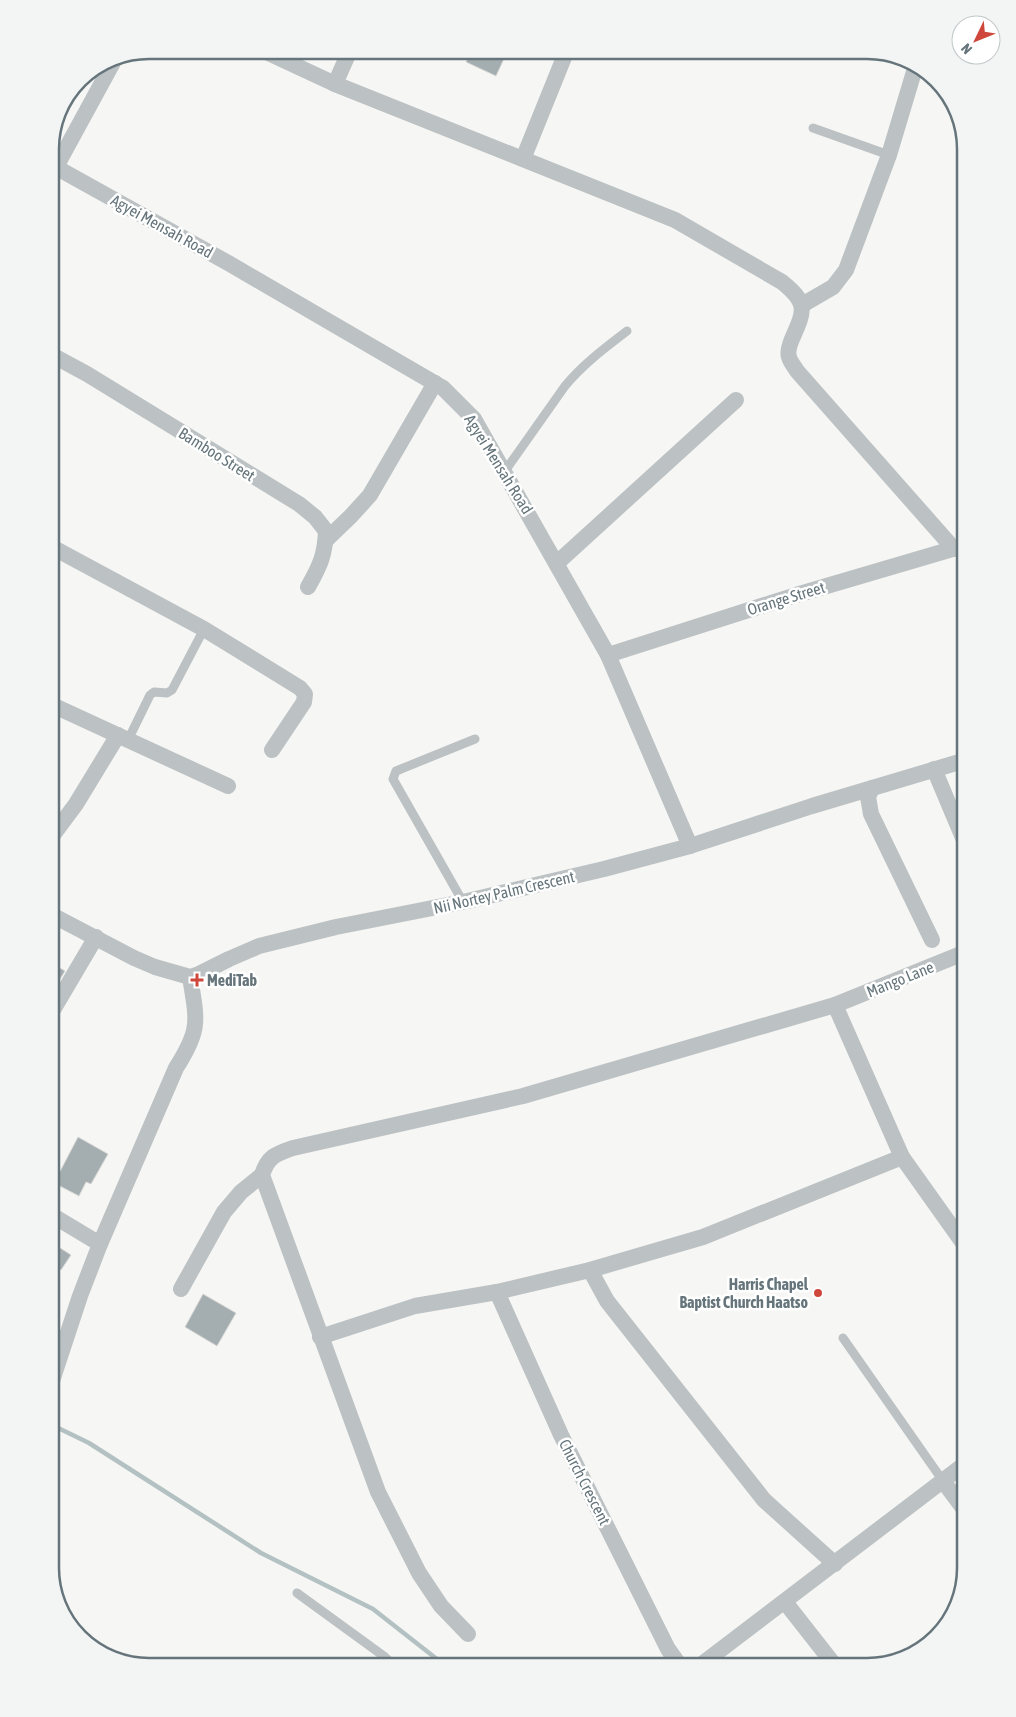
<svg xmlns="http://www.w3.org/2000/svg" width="1016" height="1717" font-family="'Asap Condensed',sans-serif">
	<rect width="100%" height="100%" fill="#f6f6f4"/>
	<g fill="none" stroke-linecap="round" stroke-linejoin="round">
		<polyline stroke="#b3c1c2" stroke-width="4.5" points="50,1424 89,1443 261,1553 373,1609 447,1667"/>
	</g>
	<g fill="#a4adb0" stroke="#d8d8d6">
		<polygon points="471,50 508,50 496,76 466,62"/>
		<polygon points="50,962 65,971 50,995"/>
		<polygon points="78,1137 108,1154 91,1184 86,1182 79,1196 54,1183"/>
		<polygon points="51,1242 71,1255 61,1270 50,1263"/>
		<polygon points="203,1294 236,1313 217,1346 185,1327"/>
	</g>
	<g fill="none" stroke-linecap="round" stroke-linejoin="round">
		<g stroke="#bcc1c3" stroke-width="9">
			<polyline points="813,128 889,155"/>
			<path d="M 505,471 L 565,386 C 583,364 605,348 627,331"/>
			<polyline points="128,740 150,695 154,692 167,693 172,690 204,629"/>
			<polyline points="463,902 393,779 396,771 475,739"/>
			<polyline points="843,1338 943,1481"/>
			<polyline points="297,1593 385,1657 396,1667"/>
		</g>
		<g stroke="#bcc1c3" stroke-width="16">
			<path d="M 262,50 L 335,84 L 675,220 L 782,282 C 808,303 805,310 792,339 C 790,344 787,351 789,357 C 790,362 795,367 797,371 L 954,549"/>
			<polyline points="335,84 350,50"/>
			<polyline points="523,159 567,50"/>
			<polyline points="50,164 230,264 443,388 474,419 608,655 690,846"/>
			<polyline points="56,167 116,57"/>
			<polyline points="802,305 833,287 846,270 889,155 916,65"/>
			<path d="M 50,354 L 87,374 L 299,504 L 315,517 L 326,531 C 325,555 320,566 308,587"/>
			<polyline points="326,540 351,516 370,495 435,383"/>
			<polyline points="50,546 204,629 300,688 305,694 304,702 272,750"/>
			<polyline points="557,563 736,400"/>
			<polyline points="608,655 796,595 966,545"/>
			<polyline points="50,704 228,786"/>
			<polyline points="934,769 966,845"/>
			<polyline points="872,788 868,797 871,814 932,940"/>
			<polyline points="50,839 76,804 118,735"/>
			<polyline points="50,914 134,958 155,967 190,977 199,974 229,959 259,946 336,927 463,902 604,869 690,846 812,806 966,760"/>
			<polyline points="835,1005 902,1157 966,1247"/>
			<polyline points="50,1015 96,937"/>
			<path d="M 50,1214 L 100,1244 L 176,1068 C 201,1029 197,1021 190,977"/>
			<polyline points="590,1270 607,1301 764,1500 835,1564"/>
			<polyline points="181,1289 224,1212 241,1192 262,1175"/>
			<polyline points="497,1292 561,1435 668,1649 678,1663 683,1667"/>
			<polyline points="320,1337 415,1306 497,1292 590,1270 703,1237 902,1157"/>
			<polyline points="50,1387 80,1296 100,1244"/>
			<polyline points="943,1481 966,1512"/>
			<polyline points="785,1602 836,1667"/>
			<path d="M 468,1634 L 441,1606 L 419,1573 L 378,1492 L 262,1175 C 268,1156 276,1154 293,1148 L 523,1096 L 835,1005 L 966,952"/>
			<polyline points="698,1667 966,1463"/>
		</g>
	</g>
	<g fill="#cf473b" stroke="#fff" stroke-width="2">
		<path d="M194.5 972.5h5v5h5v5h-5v5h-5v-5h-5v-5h5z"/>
		<circle cx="818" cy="1293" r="5"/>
	</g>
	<g text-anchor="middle" stroke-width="5" stroke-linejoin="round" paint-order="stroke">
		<g font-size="16" fill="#65757b" stroke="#fff">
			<text transform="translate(162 226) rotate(29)" y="6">Agyei Mensah Road</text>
			<text transform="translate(217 454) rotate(32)" y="6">Bamboo Street</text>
			<text transform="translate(499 464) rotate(58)" y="6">Agyei Mensah Road</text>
			<text transform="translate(786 598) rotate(-17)" y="6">Orange Street</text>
			<text transform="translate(504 892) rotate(-13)" y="6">Nii Nortey Palm Crescent</text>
			<text transform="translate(900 979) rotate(-22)" y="6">Mango Lane</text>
			<text transform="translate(585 1482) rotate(63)" y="6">Church Crescent</text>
		</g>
		<g font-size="16" font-weight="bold" fill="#65757b" stroke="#fff" text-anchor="start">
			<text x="207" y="986">MediTab</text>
			<text x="808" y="1290" text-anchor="end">Harris Chapel<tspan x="808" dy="18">Baptist Church Haatso</tspan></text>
		</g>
	</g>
	<path d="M0 0H1016V1717H0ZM149 59H867A90 90 0 0 1 957 149V1568A90 90 0 0 1 867 1658H149A90 90 0 0 1 59 1568V149A90 90 0 0 1 149 59Z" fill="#f3f4f4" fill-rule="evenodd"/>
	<path fill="none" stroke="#65757b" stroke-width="2.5" d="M149 59H867A90 90 0 0 1 957 149V1568A90 90 0 0 1 867 1658H149A90 90 0 0 1 59 1568V149A90 90 0 0 1 149 59Z"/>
	<g transform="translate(976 40) rotate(227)"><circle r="24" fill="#ffffff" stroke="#c1c8ca"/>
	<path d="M0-4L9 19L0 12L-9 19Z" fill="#cf473b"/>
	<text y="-8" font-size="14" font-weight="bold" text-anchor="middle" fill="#65757b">N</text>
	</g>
</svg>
